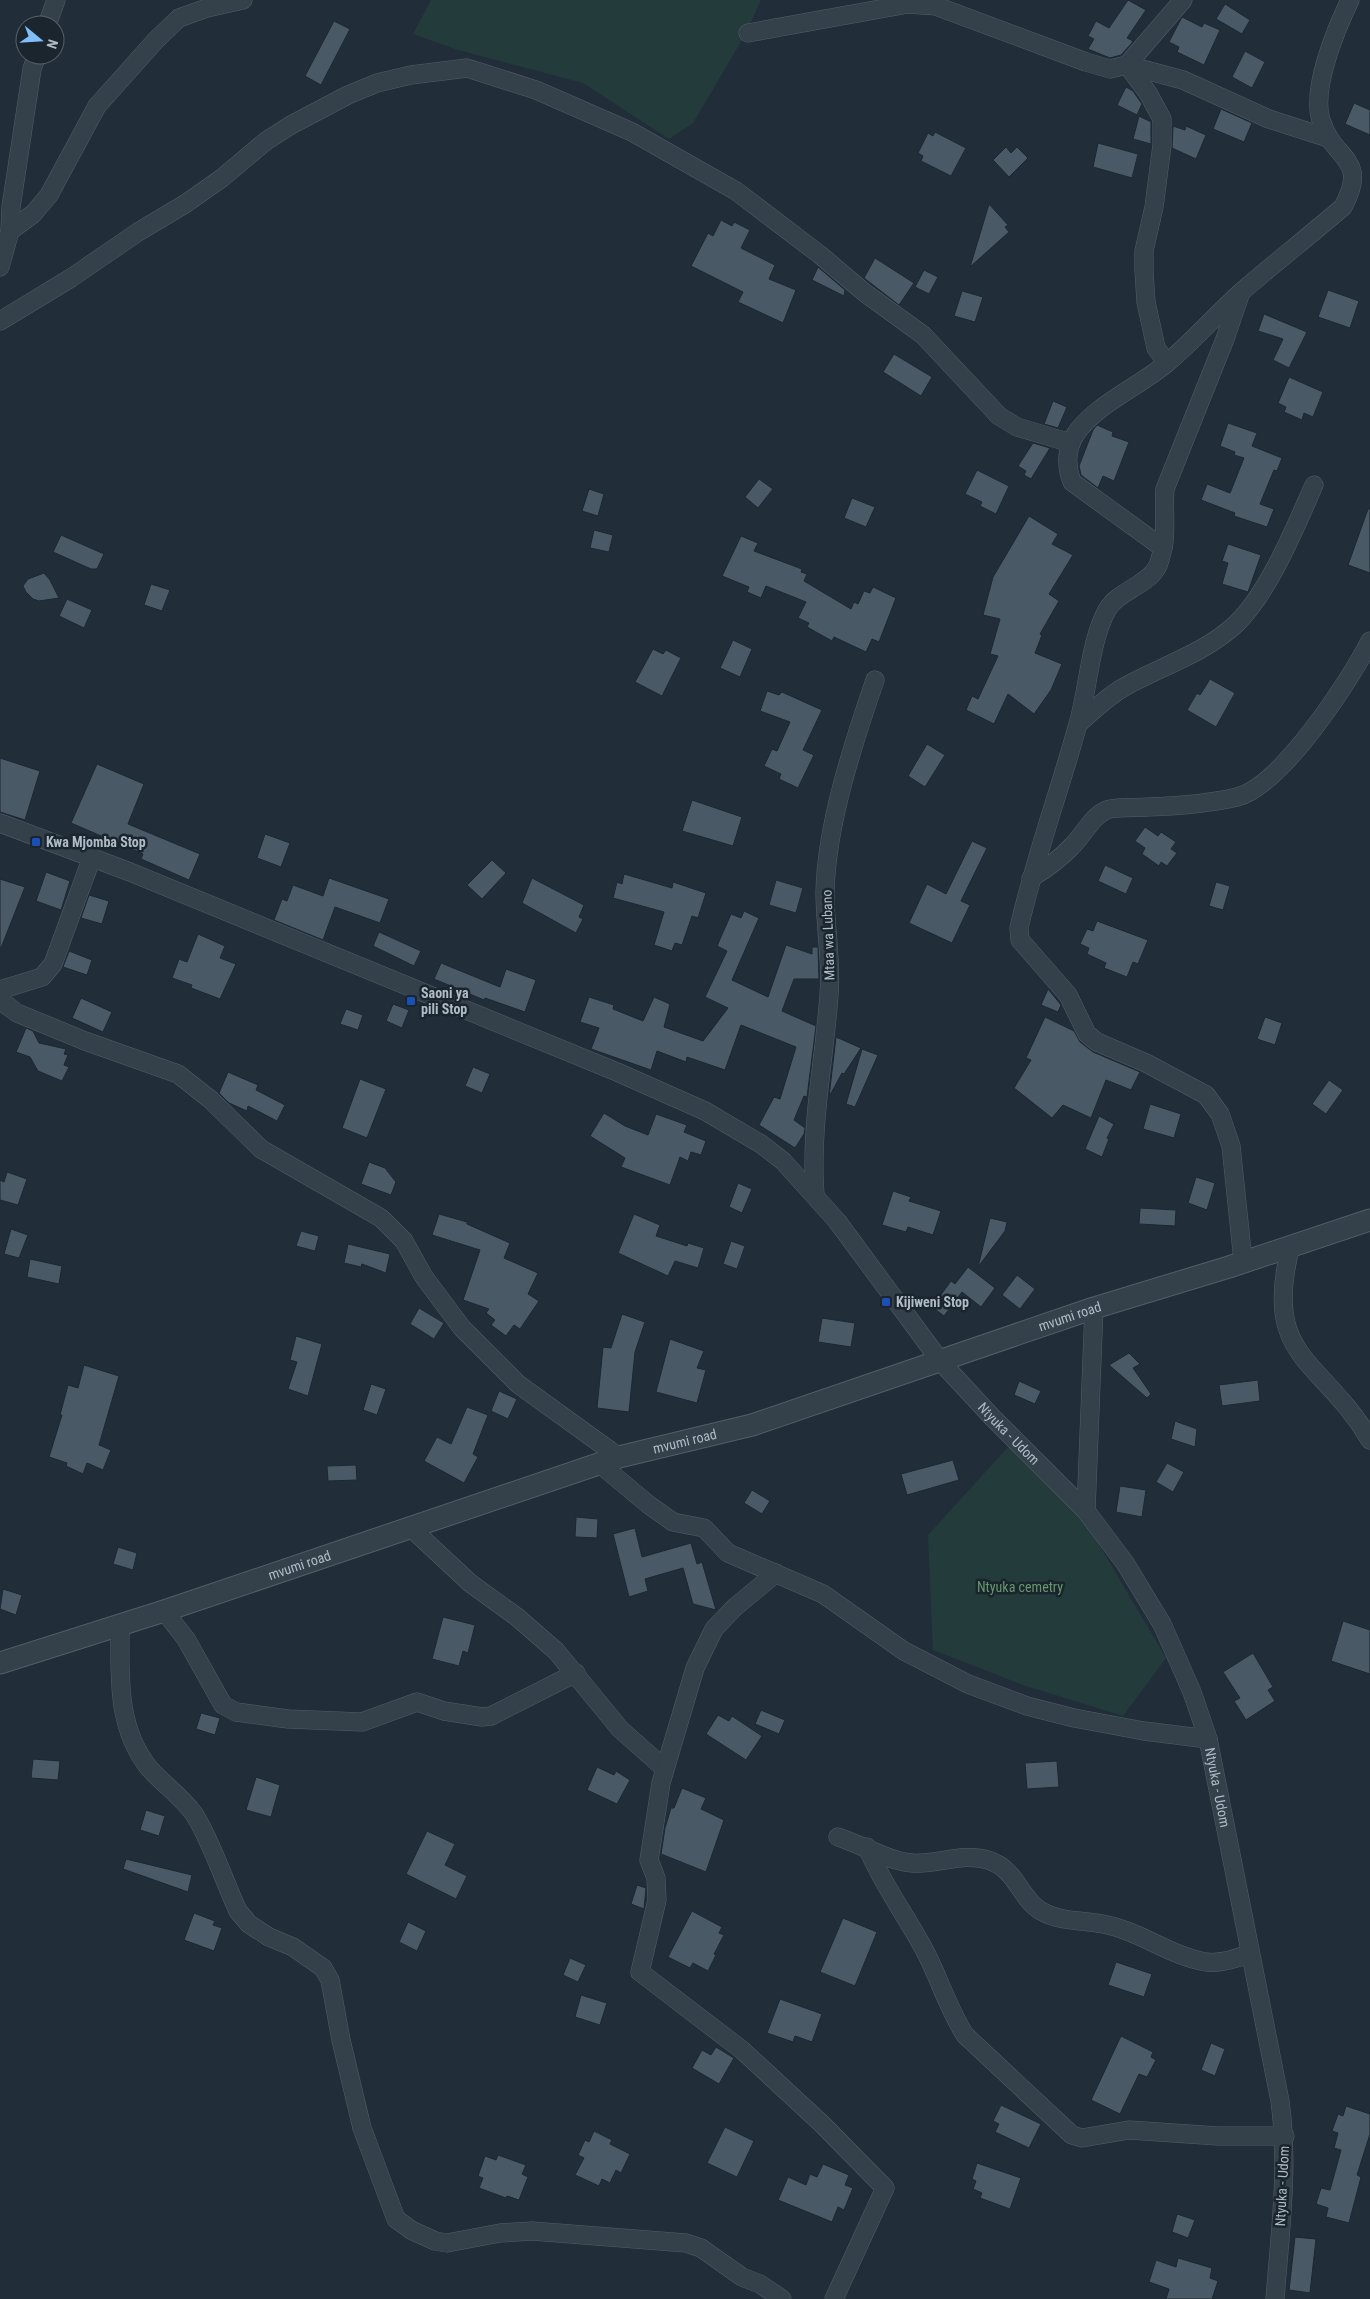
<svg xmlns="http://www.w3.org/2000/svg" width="1370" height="2299" font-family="'Roboto Condensed',sans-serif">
	<rect width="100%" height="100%" fill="#212e3a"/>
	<g fill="#233b3b">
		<polygon points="431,0 761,0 745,35 693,123 669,139 583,83 458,50 413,34"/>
		<polygon points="1009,1446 1081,1514 1166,1658 1123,1716 1023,1685 933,1650 928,1535"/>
	</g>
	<g fill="#495965" stroke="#1c2731">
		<polygon points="1128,0 1146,10 1127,38 1133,41 1131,44 1121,55 1110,58 1088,49 1094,39 1088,36 1096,21 1109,28"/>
		<polygon points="1225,4 1250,20 1242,34 1216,19"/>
		<polygon points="1182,17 1202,27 1204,23 1220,30 1204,65 1177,52 1179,47 1169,42"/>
		<polygon points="334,21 350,29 321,85 305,76"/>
		<polygon points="1245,51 1265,62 1252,88 1232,77"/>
		<polygon points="1126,87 1133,91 1142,104 1137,115 1117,105"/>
		<polygon points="1354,103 1370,110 1370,135 1345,124"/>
		<polygon points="1221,109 1252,123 1244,142 1213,129"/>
		<polygon points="1139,116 1151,122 1151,144 1133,139"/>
		<polygon points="1173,126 1185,130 1186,126 1206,135 1196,159 1172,148"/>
		<polygon points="935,132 966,148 951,176 921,161 923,156 918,153 928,133 933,136"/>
		<polygon points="1098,143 1138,154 1132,178 1093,167"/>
		<polygon points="1006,147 1011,153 1017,147 1028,158 1009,177 993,160"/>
		<polygon points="989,204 1008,225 1005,227 1009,232 970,267"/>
		<polygon points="721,220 732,226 734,222 750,230 741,248 775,265 769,279 796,290 783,323 738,302 743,292 691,266 708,233 713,236"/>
		<polygon points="875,258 914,283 899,305 864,278"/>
		<polygon points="818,267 845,290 844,296 812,280"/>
		<polygon points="924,270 938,277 929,294 915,287"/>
		<polygon points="1328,290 1359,301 1350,328 1318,317"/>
		<polygon points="962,291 983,297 975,322 954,316"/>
		<polygon points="1264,314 1307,332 1289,368 1273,360 1283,339 1258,331"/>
		<polygon points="894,354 932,377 921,396 883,372"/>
		<polygon points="1289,377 1323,392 1313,417 1304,413 1302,420 1284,412 1286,407 1278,403"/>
		<polygon points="1053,401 1067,407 1058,428 1044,424"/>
		<polygon points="1228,423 1257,433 1252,446 1282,458 1277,471 1274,470 1260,504 1274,509 1267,527 1234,516 1235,513 1201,500 1207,484 1230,493 1244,458 1234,455 1235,452 1220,446"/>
		<polygon points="1097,425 1113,432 1112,436 1129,442 1114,481 1103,476 1098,488 1081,475 1079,466 1093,430"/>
		<polygon points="1033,443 1050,448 1031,479 1024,475 1026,471 1018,466"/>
		<polygon points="977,470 1009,486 996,514 980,506 982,502 965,494"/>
		<polygon points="759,479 773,489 758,508 745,497"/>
		<polygon points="589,489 604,494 598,516 582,511"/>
		<polygon points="852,498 875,507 866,527 844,518"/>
		<polygon points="1368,509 1370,509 1370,573 1348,565"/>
		<polygon points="1029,516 1058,534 1052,544 1073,555 1049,594 1059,601 1040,634 1042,635 1035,653 1062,664 1051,690 1034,714 1008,694 994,724 966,710 972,696 978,699 998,656 990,654 1000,619 983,615 993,577"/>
		<polygon points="594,530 613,535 609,552 590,548"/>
		<polygon points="61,535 104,554 97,569 91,569 53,552"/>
		<polygon points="741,536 758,543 754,551 802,569 801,572 807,574 804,581 851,609 854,602 858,604 864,591 870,593 873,587 896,598 879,642 872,639 866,652 834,637 832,641 807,627 809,623 798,618 806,602 766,586 761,598 747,592 749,587 722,576"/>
		<polygon points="1228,544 1261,555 1248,592 1222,584 1228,563 1222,561"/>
		<polygon points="44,573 50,580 59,598 39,601 33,599 26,592 23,586 28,579"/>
		<polygon points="151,584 170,590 162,611 144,605"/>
		<polygon points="67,599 92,610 84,628 59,616"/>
		<polygon points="733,640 752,649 740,677 720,668"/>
		<polygon points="653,649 663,654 666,650 681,658 662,696 635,682"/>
		<polygon points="1210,679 1235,693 1216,727 1187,710 1197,693 1200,695"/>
		<polygon points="767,691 779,695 782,692 822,710 803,750 814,755 798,788 779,779 781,774 764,766 772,749 777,751 790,722 760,711"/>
		<polygon points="927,744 945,755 925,787 908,776"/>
		<polygon points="0,758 40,771 25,820 0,812"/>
		<polygon points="97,764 144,784 128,824 200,854 189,880 141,859 143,854 71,823"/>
		<polygon points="692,800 742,817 733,846 682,831"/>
		<polygon points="1145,827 1158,836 1161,832 1176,842 1171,849 1177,853 1167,866 1161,862 1159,866 1142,854 1145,848 1135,841"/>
		<polygon points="265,834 290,843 281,867 257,858"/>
		<polygon points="972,841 987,848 961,901 970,905 952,943 909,923 927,884 946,894"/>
		<polygon points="492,860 506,873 482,899 467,885"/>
		<polygon points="1105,865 1133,878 1126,894 1098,881"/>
		<polygon points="46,872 70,881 61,910 36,901"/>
		<polygon points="624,874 672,888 673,882 706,893 698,918 692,916 682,945 675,943 672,951 654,945 664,912 613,898 617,882 622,884"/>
		<polygon points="329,878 389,899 380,923 335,907 323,940 274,920 282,899 287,901 293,885 323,896"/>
		<polygon points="532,878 584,905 579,917 583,919 576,933 522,903"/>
		<polygon points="0,879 25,887 1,948 0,948"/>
		<polygon points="776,880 803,888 796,913 769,905"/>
		<polygon points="1216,882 1230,886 1223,910 1209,906"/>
		<polygon points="89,895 109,901 102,924 81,918"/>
		<polygon points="744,911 759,918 732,980 768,997 786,945 812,954 812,947 818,947 819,979 794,979 782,1011 816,1026 807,1097 804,1096 794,1120 805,1128 804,1134 795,1148 759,1125 774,1097 780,1099 796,1047 741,1025 725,1070 687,1057 686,1062 657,1051 651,1070 591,1049 599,1028 580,1022 589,997 614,1005 613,1009 643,1021 654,997 670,1004 664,1027 703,1041 728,1008 705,997 727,951 717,946 731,914 741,918"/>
		<polygon points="1097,921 1148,940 1138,964 1133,962 1127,977 1104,968 1106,963 1087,954 1089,948 1080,944 1087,929 1093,931"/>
		<polygon points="379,932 421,951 414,966 373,946"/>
		<polygon points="198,934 225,946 220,958 236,964 220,999 191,988 192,985 172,978 179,959 187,962"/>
		<polygon points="69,951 92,960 87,975 63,967"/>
		<polygon points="441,963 500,987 506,969 536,980 525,1012 485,998 484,1000 434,979"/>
		<polygon points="1048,989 1061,1005 1058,1012 1041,1005"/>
		<polygon points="81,998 112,1012 103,1032 72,1018"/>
		<polygon points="393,1004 409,1010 402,1028 386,1021"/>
		<polygon points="346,1009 363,1015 358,1030 340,1024"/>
		<polygon points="1045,1017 1074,1031 1080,1042 1093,1052 1140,1072 1131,1090 1106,1080 1091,1118 1063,1105 1052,1118 1014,1088 1031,1060 1026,1058"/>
		<polygon points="1265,1017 1282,1023 1275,1045 1257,1039"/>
		<polygon points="26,1028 33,1031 39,1043 66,1049 64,1054 68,1055 64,1065 69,1067 62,1081 38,1071 30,1057 16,1052"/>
		<polygon points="836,1037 861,1048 844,1074 842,1073 829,1097"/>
		<polygon points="862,1049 878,1055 855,1107 846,1104"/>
		<polygon points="473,1067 490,1074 482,1093 465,1086"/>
		<polygon points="228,1072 258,1085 256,1090 285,1105 277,1121 248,1106 247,1111 229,1103 219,1093"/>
		<polygon points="360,1079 386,1089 367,1138 342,1128"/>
		<polygon points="1329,1080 1343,1090 1326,1114 1312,1104"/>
		<polygon points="1150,1104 1181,1114 1174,1138 1143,1129"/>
		<polygon points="604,1113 625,1126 648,1135 656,1114 687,1125 684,1132 706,1141 701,1155 691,1152 688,1161 680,1157 670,1185 621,1167 625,1158 590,1136"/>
		<polygon points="1099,1116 1114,1124 1107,1138 1109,1139 1102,1157 1085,1149"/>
		<polygon points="369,1162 385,1168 396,1182 391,1195 361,1184"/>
		<polygon points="7,1172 27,1179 18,1205 0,1200 0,1180 4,1182"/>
		<polygon points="1196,1177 1215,1183 1207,1210 1188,1203"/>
		<polygon points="738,1183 752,1189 742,1213 729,1207"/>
		<polygon points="893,1191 911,1197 909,1201 941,1211 933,1235 908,1227 906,1232 882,1225"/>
		<polygon points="1140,1208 1176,1210 1175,1226 1139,1224"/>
		<polygon points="439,1214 467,1222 467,1224 510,1243 504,1258 538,1273 528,1294 539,1301 520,1329 514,1325 506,1336 491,1325 495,1320 486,1313 489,1309 463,1300 480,1250 432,1235"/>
		<polygon points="634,1214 660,1225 656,1236 687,1246 688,1243 704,1248 698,1268 675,1261 668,1276 618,1253"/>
		<polygon points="990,1218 1007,1222 1005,1231 978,1267"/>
		<polygon points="11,1229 28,1235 19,1258 4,1254"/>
		<polygon points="301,1231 319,1236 315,1251 296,1246"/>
		<polygon points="731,1241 745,1246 737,1269 723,1264"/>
		<polygon points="348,1244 390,1254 386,1273 362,1264 361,1267 344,1263"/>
		<polygon points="30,1259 62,1266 59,1284 27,1277"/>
		<polygon points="968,1267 995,1288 981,1307 962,1292 944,1316 932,1307 951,1281 955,1284"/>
		<polygon points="1017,1275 1035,1289 1020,1309 1002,1295"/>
		<polygon points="419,1308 444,1323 434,1339 410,1324"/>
		<polygon points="622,1314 645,1322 635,1352 629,1412 597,1408 603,1347 611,1348"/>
		<polygon points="822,1318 855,1323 851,1347 818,1342"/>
		<polygon points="296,1336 322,1344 308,1396 288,1389 297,1362 290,1360"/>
		<polygon points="670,1339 704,1351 697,1368 706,1370 697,1403 656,1392"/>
		<polygon points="1129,1353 1140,1364 1133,1368 1151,1394 1147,1398 1109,1365"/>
		<polygon points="84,1365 119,1376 99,1445 111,1450 103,1470 87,1463 83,1474 66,1466 67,1463 49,1457 62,1415 60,1415 68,1385 78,1388"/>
		<polygon points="1258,1380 1260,1401 1222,1406 1219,1385"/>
		<polygon points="1019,1381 1041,1391 1035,1404 1014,1395"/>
		<polygon points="371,1384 386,1389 377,1415 363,1410"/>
		<polygon points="499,1391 517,1399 508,1419 491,1411"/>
		<polygon points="467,1407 488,1415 473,1454 478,1457 464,1483 424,1461 437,1437 451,1444"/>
		<polygon points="1175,1421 1197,1429 1195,1447 1171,1439"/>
		<polygon points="953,1460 959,1480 907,1495 901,1474"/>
		<polygon points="1167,1463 1184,1472 1173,1492 1156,1482"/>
		<polygon points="356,1465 357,1480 328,1481 327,1466"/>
		<polygon points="1120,1486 1146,1490 1142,1517 1116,1512"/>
		<polygon points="752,1490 770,1501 762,1514 744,1503"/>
		<polygon points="576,1517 598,1519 597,1538 575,1537"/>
		<polygon points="635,1528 642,1557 691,1543 697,1564 702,1562 716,1610 693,1604 683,1568 645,1579 648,1591 629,1597 613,1534"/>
		<polygon points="118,1547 137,1553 133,1570 113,1564"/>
		<polygon points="3,1589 22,1595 16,1615 0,1609"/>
		<polygon points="443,1617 475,1625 468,1653 463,1651 459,1666 432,1659"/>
		<polygon points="1343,1621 1370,1630 1370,1674 1331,1661"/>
		<polygon points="1253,1653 1273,1687 1268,1690 1275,1701 1246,1720 1234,1701 1240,1698 1223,1672"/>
		<polygon points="761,1710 785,1720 779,1734 755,1724"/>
		<polygon points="201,1713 220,1718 215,1735 196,1729"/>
		<polygon points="718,1715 729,1721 732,1716 762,1736 746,1760 706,1734"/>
		<polygon points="33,1759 60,1761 58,1780 31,1778"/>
		<polygon points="1057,1761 1059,1787 1027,1789 1025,1763"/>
		<polygon points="597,1767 614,1775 616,1771 630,1780 617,1804 587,1790"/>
		<polygon points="256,1777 280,1785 271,1817 246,1810"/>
		<polygon points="682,1788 706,1798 701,1809 724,1820 706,1872 661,1854 665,1828 671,1808 674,1808"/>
		<polygon points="146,1810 165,1816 159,1836 140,1830"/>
		<polygon points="427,1831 455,1844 445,1865 467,1876 456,1899 406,1874"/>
		<polygon points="126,1859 192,1875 188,1892 123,1869"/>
		<polygon points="637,1885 646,1888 644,1909 631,1904"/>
		<polygon points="692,1911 722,1927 719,1933 724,1935 714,1954 716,1955 708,1971 693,1963 690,1968 668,1957"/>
		<polygon points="194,1913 215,1921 213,1925 222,1928 214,1951 184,1940"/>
		<polygon points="843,1918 877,1932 855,1986 820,1972"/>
		<polygon points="408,1922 426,1931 417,1951 399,1942"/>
		<polygon points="570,1958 586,1965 578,1982 563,1975"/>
		<polygon points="1116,1962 1152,1974 1144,1997 1108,1985"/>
		<polygon points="581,1995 607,2003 600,2025 575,2017"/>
		<polygon points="780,1999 822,2014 812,2042 795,2036 793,2042 767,2033"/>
		<polygon points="1121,2036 1153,2052 1151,2057 1156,2060 1147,2077 1139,2074 1120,2114 1091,2100"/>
		<polygon points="1211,2043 1225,2049 1215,2076 1201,2070"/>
		<polygon points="716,2047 734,2058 719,2084 692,2068 702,2050 711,2055"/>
		<polygon points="1001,2105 1041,2124 1029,2148 995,2132 999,2124 993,2121"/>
		<polygon points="1346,2106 1370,2114 1370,2134 1357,2175 1361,2177 1349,2223 1326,2217 1328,2208 1316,2204 1321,2188 1330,2190 1341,2150 1334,2148 1338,2133 1332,2131 1338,2114 1343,2116"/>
		<polygon points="725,2127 754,2141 737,2177 707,2163"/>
		<polygon points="594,2131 612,2140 610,2144 630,2154 621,2173 616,2170 610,2183 602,2179 599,2186 575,2175 584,2158 578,2155 585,2140 589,2142"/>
		<polygon points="498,2155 526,2165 522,2174 528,2177 519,2200 507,2196 506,2198 479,2188 483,2178 478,2176 485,2156 496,2160"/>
		<polygon points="977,2163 1021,2178 1010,2209 980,2198 982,2193 973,2189 976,2181 972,2179"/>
		<polygon points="823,2164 849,2175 845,2185 853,2188 844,2210 838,2207 832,2222 778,2200 788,2177 806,2185 810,2174 817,2177"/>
		<polygon points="1177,2214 1195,2220 1188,2238 1172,2232"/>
		<polygon points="1295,2237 1316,2239 1310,2293 1289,2290"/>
		<polygon points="1178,2258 1212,2268 1210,2278 1218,2281 1212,2299 1166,2299 1169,2289 1149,2282 1156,2260 1176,2267"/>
	</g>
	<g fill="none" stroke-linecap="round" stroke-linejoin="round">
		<g stroke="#525e68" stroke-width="19">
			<g id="minor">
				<polyline points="47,25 56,0"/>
				<polyline points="748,33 908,4 936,6 1086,62 1110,69 1127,65 1183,0"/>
				<polyline points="1127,65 1148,93 1162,119 1162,145 1154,207 1144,251 1144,271 1146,302 1156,348 1167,363"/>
				<polyline points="1127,65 1183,80 1269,119 1328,138"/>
				<polyline points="10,231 33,214 49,195 97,106 156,40 179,18 207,8 243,0"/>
				<polyline points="0,267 10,231 11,207 32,69 37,55"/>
				<polyline points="0,321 71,278 138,232 185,204 222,178 266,141 291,125 348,95 377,83 411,75 467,68 536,90 632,132 736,191 819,254 865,293 923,335 999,416 1017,427 1071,443"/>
				<path d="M 1163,548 C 1167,529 1163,509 1165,489 L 1225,339 L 1240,295"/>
				<path d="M 1079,723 C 1094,710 1109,695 1126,686 C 1162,666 1205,653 1236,624 C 1269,592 1295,528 1314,485"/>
				<path id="s1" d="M 0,823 L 130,872 L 617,1072 L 705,1111 L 761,1144 L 783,1161 L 837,1221 L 941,1362 L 992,1417 L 1086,1511 L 1125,1563 L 1162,1624 L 1192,1692 L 1208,1739 L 1280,2101 C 1289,2167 1280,2233 1275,2299"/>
				<path d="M 1031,878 C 1046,869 1060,859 1072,846 C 1084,835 1093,813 1110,809 C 1121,807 1135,808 1147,807 C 1177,806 1208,804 1237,797 C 1281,786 1350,681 1370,641"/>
				<polyline points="0,990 42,977 53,964 92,857"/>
				<polyline points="0,1000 17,1013 85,1041 178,1074 211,1100 261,1149 381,1218 404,1241 424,1277 462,1328 518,1384 619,1457"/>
				<path d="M 815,1195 C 810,1125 824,1064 829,995 C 832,961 825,928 825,893 C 826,826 853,744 875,680"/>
				<path d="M 1291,1245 C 1261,1360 1322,1358 1370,1440"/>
				<path d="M 1243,1261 L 1231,1146 L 1220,1114 L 1206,1095 L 1146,1063 L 1097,1042 L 1087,1034 L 1068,995 L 1020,940 L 1019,928 C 1035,857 1059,793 1078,724 C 1088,690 1090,641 1107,610 C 1118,591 1144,587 1156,569 C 1160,563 1161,555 1163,548 L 1072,482 C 1066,467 1066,449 1075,435 C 1093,406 1140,386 1167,363 C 1193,341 1216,315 1241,292 C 1275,263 1310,235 1343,207 C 1370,157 1333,161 1321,120 C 1311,89 1336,29 1350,0"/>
				<polyline points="601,1465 649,1505 673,1522 704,1528 728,1553 823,1594 904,1651 968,1684 1027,1706 1074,1718 1144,1731 1208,1739"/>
				<polyline points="1086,1511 1094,1308"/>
				<polyline points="410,1527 470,1583 517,1617 556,1651 620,1729 664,1768"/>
				<polyline points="776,1573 734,1608 714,1629 695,1668 661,1783 649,1860 656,1878 657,1900 640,1972 742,2050 822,2124 885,2188 834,2299"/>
				<polyline points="164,1611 186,1639 223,1705 236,1712 288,1719 362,1722 417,1702 444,1711 482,1717 491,1716 576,1673"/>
				<path d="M 120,1626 C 120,1675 116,1727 149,1768 C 163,1784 181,1796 194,1814 C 210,1838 225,1883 238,1911 L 249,1924 L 269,1937 L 293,1947 L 323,1968 L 330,1980 L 341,2040 L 362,2128 L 396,2219 L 411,2230 L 435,2241 L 447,2243 L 500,2233 L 532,2231 L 686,2243 L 701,2248 L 742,2277 L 760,2284 L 782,2299"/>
				<path d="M 838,1837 C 860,1844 891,1862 912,1863 C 937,1865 963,1852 988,1860 C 1017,1869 1020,1899 1041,1911 C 1060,1922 1083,1920 1103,1924 C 1140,1931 1170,1956 1206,1962 C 1221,1964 1236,1959 1250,1953"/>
				<path d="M 867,1847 C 883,1886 908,1918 927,1955 C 940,1981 949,2010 965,2035 L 1072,2135 L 1082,2138 L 1129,2130 L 1218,2136 L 1285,2136"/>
			</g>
		</g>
		<g stroke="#525e68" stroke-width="23">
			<g id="tertiary">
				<path id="s2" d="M 0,1663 L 164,1611 L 619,1457 L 752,1425 L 1094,1308 L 1229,1267 L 1370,1220"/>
			</g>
		</g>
		<use href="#minor" stroke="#34404a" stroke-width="18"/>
		<use href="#tertiary" stroke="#34404a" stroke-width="21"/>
	</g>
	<g fill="#1a4fb4" stroke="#1a252e" stroke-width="2">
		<rect x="31" y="837" width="10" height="10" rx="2.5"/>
		<rect x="406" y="996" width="10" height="10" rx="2.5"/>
		<rect x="881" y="1297" width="10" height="10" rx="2.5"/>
	</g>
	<g text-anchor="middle" stroke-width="5" stroke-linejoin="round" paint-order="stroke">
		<g font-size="14" font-weight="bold" fill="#afbbc6" stroke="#1a252e" text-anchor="start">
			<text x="46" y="847">Kwa Mjomba Stop</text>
			<text x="421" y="998">Saoni ya<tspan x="421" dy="16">pili Stop</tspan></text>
			<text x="896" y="1307">Kijiweni Stop</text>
		</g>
		<g font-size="14" fill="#afbbc6" stroke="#1a252e">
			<text transform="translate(828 935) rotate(-92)" y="5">Mtaa wa Lubano</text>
			<text dy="5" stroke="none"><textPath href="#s2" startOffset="1125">mvumi road</textPath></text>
			<text dy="5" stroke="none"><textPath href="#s1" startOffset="1209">Ntyuka - Udom</textPath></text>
			<text dy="5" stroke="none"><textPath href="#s2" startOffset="720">mvumi road</textPath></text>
			<text dy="5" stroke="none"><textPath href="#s2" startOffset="315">mvumi road</textPath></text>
			<text dy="5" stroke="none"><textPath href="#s1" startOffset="1628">Ntyuka - Udom</textPath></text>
			<text transform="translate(1282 2186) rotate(-87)" y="5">Ntyuka - Udom</text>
		</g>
		<g font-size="14" fill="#66986b" stroke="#1a252e">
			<text x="1020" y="1592">Ntyuka cemetry</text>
		</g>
	</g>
	<g transform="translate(40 40) rotate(108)"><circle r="24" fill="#1a252e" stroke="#56616b"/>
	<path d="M0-4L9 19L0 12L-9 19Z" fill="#80befa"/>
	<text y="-8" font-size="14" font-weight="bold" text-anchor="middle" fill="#afbbc6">N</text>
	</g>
</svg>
